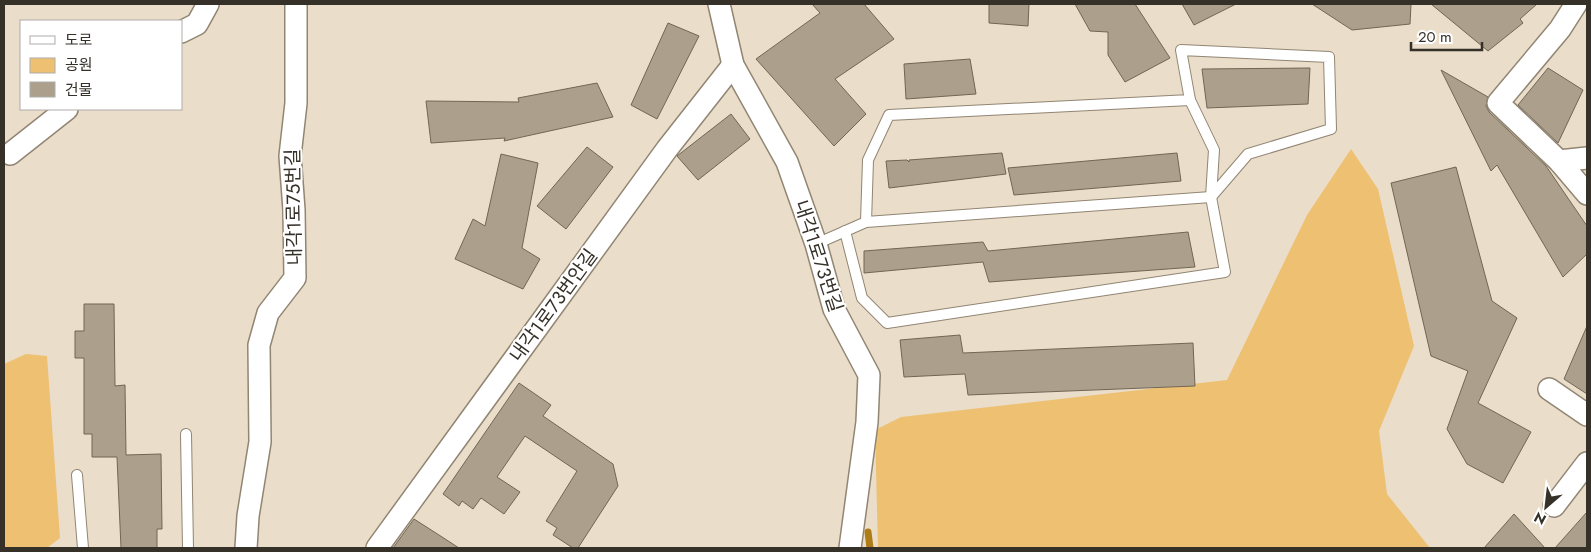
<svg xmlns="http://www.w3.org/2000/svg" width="1591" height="552" font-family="Jost,'Noto Sans KR',sans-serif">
	<rect width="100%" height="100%" fill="#eaddc9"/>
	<g fill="#eec072">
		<polygon points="1351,149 1378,189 1414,346 1379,431 1387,494 1430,548 878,548 875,430 901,417 1227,380 1307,215"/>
		<polygon points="26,354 47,356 60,538 47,548 4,548 4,364"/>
	</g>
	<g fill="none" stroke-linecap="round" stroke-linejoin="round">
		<polyline stroke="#ae7d16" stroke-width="7" points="868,532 870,548"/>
	</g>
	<g fill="#aca08d" stroke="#716654">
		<polygon points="812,4 864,4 894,39 835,79 866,114 834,146 756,59 820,13"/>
		<polygon points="989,4 1029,4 1028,26 989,23"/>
		<polygon points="1075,4 1135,4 1170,58 1125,82 1108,55 1108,32 1090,31"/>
		<polygon points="1182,4 1236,4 1194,25"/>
		<polygon points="1312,4 1411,4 1410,24 1352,30"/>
		<polygon points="1431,4 1537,4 1520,19 1523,23 1488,51"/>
		<polygon points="668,23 699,36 657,119 631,105"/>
		<polygon points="970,59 976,94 906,99 904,64"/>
		<polygon points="1310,68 1308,104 1207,108 1202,69"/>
		<polygon points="1548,68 1583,90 1558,143 1518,105"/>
		<polygon points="1441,70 1488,97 1486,106 1489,112 1546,166 1587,226 1587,254 1563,277 1497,165 1491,171"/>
		<polygon points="597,83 613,117 504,141 505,138 431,143 426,101 519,102 518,98"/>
		<polygon points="731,114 750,139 698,180 677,156"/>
		<polygon points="587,147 613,167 566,229 537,206"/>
		<polygon points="1002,153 1006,174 889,188 886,161 907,160 909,162 909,160"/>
		<polygon points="1177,153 1181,181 1014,195 1008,168"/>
		<polygon points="501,154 538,163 522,248 540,259 523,289 455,259 473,219 485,226"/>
		<polygon points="1456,167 1492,301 1517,318 1478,403 1531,432 1503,483 1467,464 1447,429 1468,371 1431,356 1391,183"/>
		<polygon points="1188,232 1195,267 989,282 983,262 864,273 864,251 983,242 988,251"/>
		<polygon points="84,304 114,304 115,386 125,385 126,455 161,454 162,529 157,529 157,548 121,548 117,457 92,457 92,434 84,434 84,358 75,358 75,331 84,331"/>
		<polygon points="1587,326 1587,394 1564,379"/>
		<polygon points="960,335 963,353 1193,343 1195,386 968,395 965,374 904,377 900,340"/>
		<polygon points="519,383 551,405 543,416 613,464 618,486 578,548 573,548 553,535 557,528 546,521 577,471 525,436 497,477 520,492 504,514 481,498 473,509 462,501 459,506 443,494"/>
		<polygon points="1587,512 1587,548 1555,548"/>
		<polygon points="1514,514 1545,548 1484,548"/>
		<polygon points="414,519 439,535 459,548 393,548"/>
	</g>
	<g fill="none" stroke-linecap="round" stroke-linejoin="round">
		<g stroke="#918573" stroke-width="12">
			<g id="lane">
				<polyline points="845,231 862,298 887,323 1225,272 1211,197 1214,150 1190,100"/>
				<polyline points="816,244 866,222 1211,197 1248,154 1331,129 1329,57 1181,50 1190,100 889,115 868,160 866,222"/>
				<polyline points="186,434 188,548"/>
				<polyline points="77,475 83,548"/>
			</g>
		</g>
		<g stroke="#918573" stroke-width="24">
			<g id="street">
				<polyline points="719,4 733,65 787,162 816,244 834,309 869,375 867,422 850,548"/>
				<polyline points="1576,4 1560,29 1498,103 1559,161 1587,194"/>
				<polyline points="181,32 197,24 208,4"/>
				<polyline points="10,154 67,109"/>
				<polyline points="1559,161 1587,158"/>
				<polyline points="1549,389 1587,415"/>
				<polyline points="1554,506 1587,463"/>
				<polyline points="246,548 248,516 260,442 259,345 268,313 295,278 294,210 290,156 296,103 296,4"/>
				<polyline points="377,548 667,149 733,65"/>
			</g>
		</g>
		<use href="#lane" stroke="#fff" stroke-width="10"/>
		<use href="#street" stroke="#fff" stroke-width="21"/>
	</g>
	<g text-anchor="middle" stroke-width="4" stroke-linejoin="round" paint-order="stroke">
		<g font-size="19" fill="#353028" stroke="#fff">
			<text transform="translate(293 207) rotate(-91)" y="7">내각1로75번길</text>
			<text transform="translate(819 256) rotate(72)" y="7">내각1로73번길</text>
			<text transform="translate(553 305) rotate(-54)" y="7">내각1로73번안길</text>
		</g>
	</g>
	<rect width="1591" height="552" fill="none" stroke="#353028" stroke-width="10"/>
	<rect x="20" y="20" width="162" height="90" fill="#ffffff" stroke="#aeaca9"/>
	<rect x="30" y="36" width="25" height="8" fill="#ffffff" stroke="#aeaca9"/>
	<text x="65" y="45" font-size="15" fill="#353028">도로</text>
	<rect x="30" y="58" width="25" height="15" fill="#eec072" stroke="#aeaca9"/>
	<text x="65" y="70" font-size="15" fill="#353028">공원</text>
	<rect x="30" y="82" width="25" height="15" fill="#aca08d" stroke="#aeaca9"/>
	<text x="65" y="95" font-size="15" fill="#353028">건물</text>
	<g transform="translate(1546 507) rotate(208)" stroke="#ffffff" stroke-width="4" paint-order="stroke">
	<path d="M0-4L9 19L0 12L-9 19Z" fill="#353028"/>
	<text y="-8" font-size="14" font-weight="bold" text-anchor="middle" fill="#353028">N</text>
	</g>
	<path d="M1411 42v8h71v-8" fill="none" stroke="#353028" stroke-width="2.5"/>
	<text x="1418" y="42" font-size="15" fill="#353028" stroke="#ffffff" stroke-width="4" paint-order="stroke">20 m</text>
</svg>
